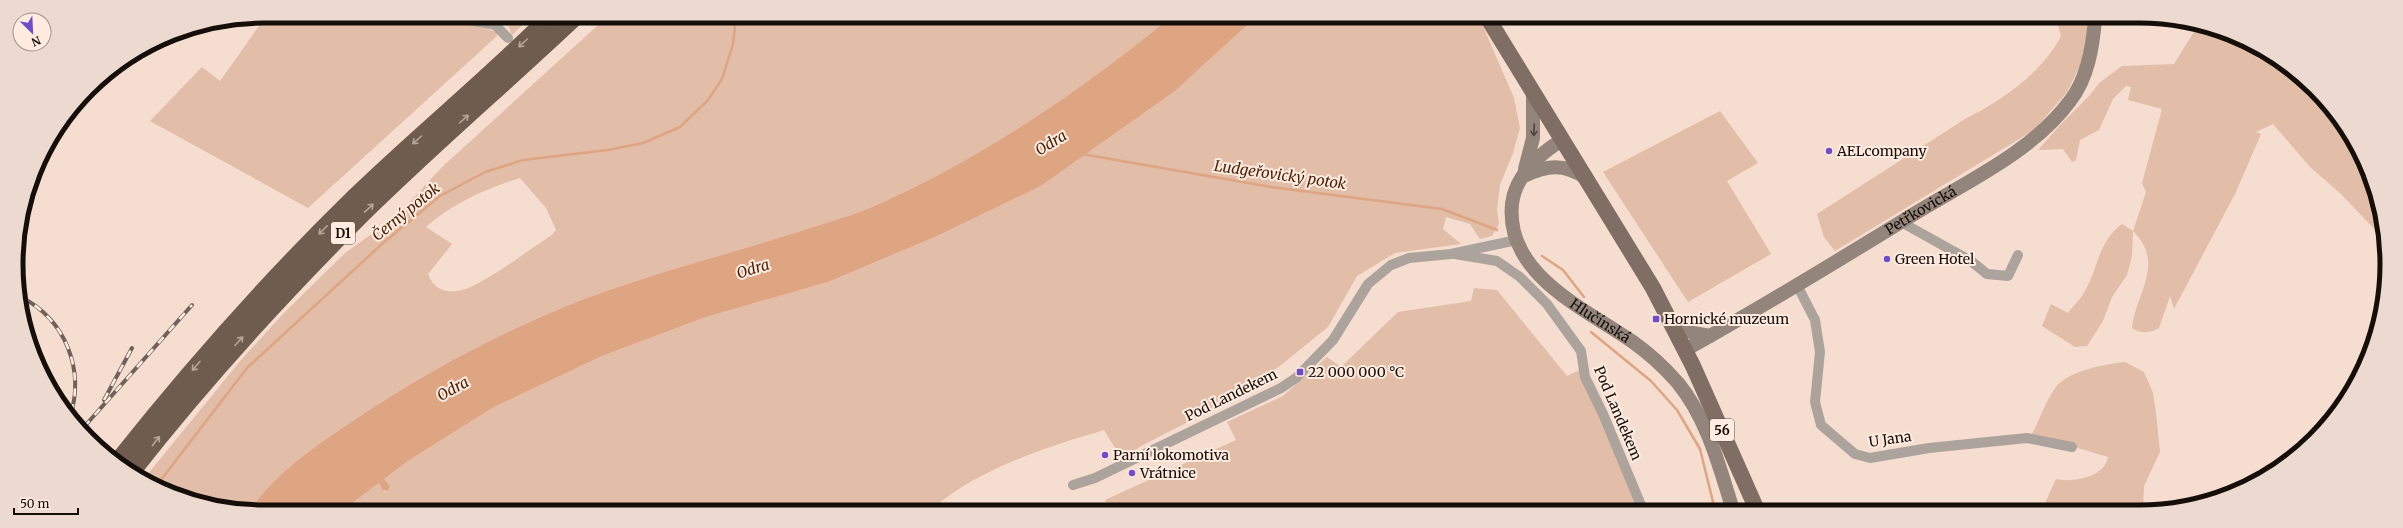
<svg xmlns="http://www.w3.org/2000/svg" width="2403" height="528" font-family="Merriweather,serif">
	<rect width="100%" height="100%" fill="#f5ddcf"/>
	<g fill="#e2bda7" fill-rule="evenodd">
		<path d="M 266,16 L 436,16 C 456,23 476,25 496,32 L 497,36 L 308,208 L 150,121 L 202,67 L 220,81 Z"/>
		<polygon points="514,16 532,16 512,35 507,22"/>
		<path d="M 608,16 L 1171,17 C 1079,92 981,159 872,207 C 851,216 828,222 807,229 C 733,253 656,272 584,299 C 502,331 422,374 350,423 C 318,444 270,477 251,510 L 231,510 L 143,480 L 241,360 L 282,315 L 345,253 L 397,216 L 441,168 ZM 520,178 L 546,208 L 556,230 L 552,235 C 531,248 479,289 457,291 C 442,293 433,287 428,274 L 452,244 L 426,227 C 453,203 486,189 520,178 Z"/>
		<path d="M 1256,17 L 1479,17 L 1514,98 L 1520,128 L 1513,153 L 1500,185 L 1497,210 L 1499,224 L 1492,236 L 1480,239 L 1470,224 L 1446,217 L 1443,229 L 1461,244 L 1395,253 L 1357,276 L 1328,327 L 1281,365 L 1239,396 L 1141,446 L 1122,459 L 1104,430 C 1047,447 977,469 931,510 L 343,510 L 379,483 L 383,491 L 387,492 L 390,486 L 384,479 L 408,461 L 494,407 L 602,356 L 706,317 L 828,282 L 935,237 L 1041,186 L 1175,91 Z"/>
		<path d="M 2056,18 L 2087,18 L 2087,46 L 2084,58 L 2067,92 L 2034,130 L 1835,251 L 1824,237 L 1817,214 L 1965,119 C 2002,101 2042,73 2061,36 Z"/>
		<path d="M 2197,27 L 2263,49 L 2336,113 L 2379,200 L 2381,236 L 2341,194 L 2310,167 L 2273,124 L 2256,132 L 2261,134 L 2236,192 L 2174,309 L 2170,296 L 2159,328 C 2151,333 2140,334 2132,328 C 2136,292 2166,264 2133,231 L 2132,256 L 2127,275 L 2112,297 L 2103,321 L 2087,346 L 2075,347 L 2042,326 L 2051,304 L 2068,313 C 2073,306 2081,299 2085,291 C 2098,268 2099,240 2122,224 L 2133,231 L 2146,192 L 2142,183 L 2162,109 L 2128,100 L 2131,87 L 2126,86 L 2113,99 L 2099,130 L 2080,140 L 2076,160 L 2072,162 L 2063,149 L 2038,150 L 2061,124 L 2090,95 L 2099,83 L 2122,66 L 2174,64 Z"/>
		<polygon points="1720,111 1758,163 1727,181 1771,254 1688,302 1603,172"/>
		<polygon points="1474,288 1497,290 1567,376 1582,369 1640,510 1109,510 1105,500 1236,440 1227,422 1283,396 1327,357 1341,367 1398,312 1471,301"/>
		<path d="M 2125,362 L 2144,372 L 2153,393 L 2156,413 L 2160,452 L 2144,486 L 2143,510 L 2042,510 L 2056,479 C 2073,483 2105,477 2108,457 L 2032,434 C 2040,419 2046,400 2056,387 C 2068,371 2106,364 2125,362 Z"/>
	</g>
	<path fill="#dea583" d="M 1171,17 L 1256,17 L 1175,91 L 1041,186 L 935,237 L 828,282 L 706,317 L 602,356 L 494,407 L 408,461 L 384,479 L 390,486 L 387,492 L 385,490 L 383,491 L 379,483 L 343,510 L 251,510 C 270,477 318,444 350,423 C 422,374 502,331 584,299 C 656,272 733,253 807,229 C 828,222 851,216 872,207 C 981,159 1079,92 1171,17 Z"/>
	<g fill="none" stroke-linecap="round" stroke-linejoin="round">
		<g stroke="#dea583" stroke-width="2.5">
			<polyline points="1082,154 1271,187 1442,209 1497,230"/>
			<polyline points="1542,256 1563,270 1584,297"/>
			<polyline points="1591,332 1651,381 1677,410 1700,449 1715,510"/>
			<polyline points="157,485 247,368 382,244 440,196 485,172 523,160 608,150 643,143 680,127 708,100 722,79 733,44 736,17"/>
		</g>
		<g stroke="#ada39d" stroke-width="10">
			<polyline points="448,16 495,25 508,38"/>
			<polyline points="1901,222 1971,261 1987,274 2008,276 2018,255"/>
			<polyline points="1455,254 1497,261 1520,277 1547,304 1581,351 1585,377 1603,414 1643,510"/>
			<polyline points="1797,285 1815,320 1820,352 1815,402 1821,425 1855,454 1870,458 1929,448 2027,438 2072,447"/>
			<polyline points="1073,485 1095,478 1281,388 1296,378 1333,340 1368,284 1391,265 1409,258 1451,254 1517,240"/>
			<polyline points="1719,510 1731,504"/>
		</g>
		<g stroke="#93847c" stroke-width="14">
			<path id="s1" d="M 1562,140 C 1539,154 1515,176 1512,204 C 1505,275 1586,309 1633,342 C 1650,354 1664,367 1678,383 C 1708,420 1719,466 1733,510"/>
			<polyline points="1525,169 1533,138 1533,91"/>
			<path d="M 1524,176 C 1547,165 1564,163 1586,178"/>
			<polyline points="1673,325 1693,333 1710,336"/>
			<path id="s2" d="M 1685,350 C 1763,307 1839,260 1914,214 C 1968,181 2032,152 2070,101 C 2088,78 2093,46 2095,18"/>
		</g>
		<polyline stroke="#806e64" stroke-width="16" points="1487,17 1653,288 1693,366 1757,510"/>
		<g stroke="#705b4f" stroke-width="18">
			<path d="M 119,460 C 192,368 270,280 354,198 C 418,136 488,79 551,16"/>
			<path d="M 132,471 C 203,380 280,296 362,214 C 431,146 505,83 576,16"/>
		</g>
		<g stroke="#6f6159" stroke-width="4">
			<g id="rail">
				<path d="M 21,297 C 66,320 85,370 70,417"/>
				<polyline points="104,400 132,348"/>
				<polyline points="84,427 192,305"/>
			</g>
		</g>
		<use href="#rail" stroke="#ffebe0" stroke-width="2.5" stroke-dasharray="8" stroke-linecap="butt"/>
	</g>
	<defs><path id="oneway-shaft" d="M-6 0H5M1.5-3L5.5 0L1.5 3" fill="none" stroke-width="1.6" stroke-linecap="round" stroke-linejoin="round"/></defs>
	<g stroke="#b8a398">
		<use href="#oneway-shaft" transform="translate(523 43) rotate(138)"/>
		<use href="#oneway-shaft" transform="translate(464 119) rotate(-42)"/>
		<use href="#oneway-shaft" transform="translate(417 140) rotate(138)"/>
		<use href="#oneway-shaft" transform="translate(369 208) rotate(-43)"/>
		<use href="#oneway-shaft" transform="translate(323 230) rotate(135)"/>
		<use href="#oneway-shaft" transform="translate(239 341) rotate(-48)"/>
		<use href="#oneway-shaft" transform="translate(196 366) rotate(131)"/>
		<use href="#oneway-shaft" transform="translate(156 441) rotate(-52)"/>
	</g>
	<use stroke="#4e433d" href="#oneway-shaft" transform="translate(1534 130) rotate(93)"/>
	<g fill="#6e4dc7" stroke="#ffebe0" stroke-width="1.5">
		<circle cx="1829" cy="151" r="4"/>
		<circle cx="1887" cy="259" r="4"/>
		<rect x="1652" y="315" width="8" height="8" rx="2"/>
		<rect x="1296" y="368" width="8" height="8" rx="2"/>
		<circle cx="1105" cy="455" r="4"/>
		<circle cx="1132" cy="473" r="4"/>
	</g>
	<g text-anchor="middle" stroke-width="4" stroke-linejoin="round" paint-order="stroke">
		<g fill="#ffebe0" stroke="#5b504a" stroke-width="1">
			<rect x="331" y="222" width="24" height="22" rx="3"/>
			<rect x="1710" y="419" width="24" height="22" rx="3"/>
		</g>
		<g font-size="13" font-weight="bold" fill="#150e09">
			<text x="343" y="238">D1</text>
			<text x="1722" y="435">56</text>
		</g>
		<g font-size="14" fill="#150e09" stroke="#ffebe0" text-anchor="start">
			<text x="1837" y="156">AELcompany</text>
			<text x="1895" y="264">Green Hotel</text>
			<text x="1664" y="324">Hornické muzeum</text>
			<text x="1308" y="377">22 000 000 °C</text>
			<text x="1113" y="460">Parní lokomotiva</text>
			<text x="1140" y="478">Vrátnice</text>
		</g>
		<g font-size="14" fill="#150e09" stroke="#ffebe0">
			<text dy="5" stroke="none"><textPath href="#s2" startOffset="274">Petřkovická</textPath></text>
			<text dy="5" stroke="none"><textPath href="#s1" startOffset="239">Hlučínská</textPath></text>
			<text transform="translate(1231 395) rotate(-26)" y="5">Pod Landekem</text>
			<text transform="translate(1618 413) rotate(67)" y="5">Pod Landekem</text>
			<text transform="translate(1890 439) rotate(-8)" y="5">U Jana</text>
		</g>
		<g font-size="15" font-style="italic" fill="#49240a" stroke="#ffebe0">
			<text transform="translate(1051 143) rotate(-31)" y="5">Odra</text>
			<text transform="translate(1280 175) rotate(8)" y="5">Ludgeřovický potok</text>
			<text transform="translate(406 212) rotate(-39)" y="5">Černý potok</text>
			<text transform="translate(753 269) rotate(-17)" y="5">Odra</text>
			<text transform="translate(453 389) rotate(-29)" y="5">Odra</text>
		</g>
	</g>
	<path d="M0 0H2403V528H0ZM264 23H2139A241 241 0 0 1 2380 264V264A241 241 0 0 1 2139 505H264A241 241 0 0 1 23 264V264A241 241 0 0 1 264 23Z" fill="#ecd9cf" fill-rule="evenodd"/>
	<path fill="none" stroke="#150e09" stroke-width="5" d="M264 23H2139A241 241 0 0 1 2380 264V264A241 241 0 0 1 2139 505H264A241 241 0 0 1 23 264V264A241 241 0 0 1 264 23Z"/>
	<g transform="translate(32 32) rotate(156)"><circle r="19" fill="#ffebe0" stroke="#a1938a"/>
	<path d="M0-3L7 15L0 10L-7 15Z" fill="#6e4dc7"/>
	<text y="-6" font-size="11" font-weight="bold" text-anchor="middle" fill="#150e09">N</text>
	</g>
	<path d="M14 508v6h64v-6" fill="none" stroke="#150e09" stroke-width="2"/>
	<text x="20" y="508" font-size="12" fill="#150e09" stroke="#ffebe0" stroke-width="3" paint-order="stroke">50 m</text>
</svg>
